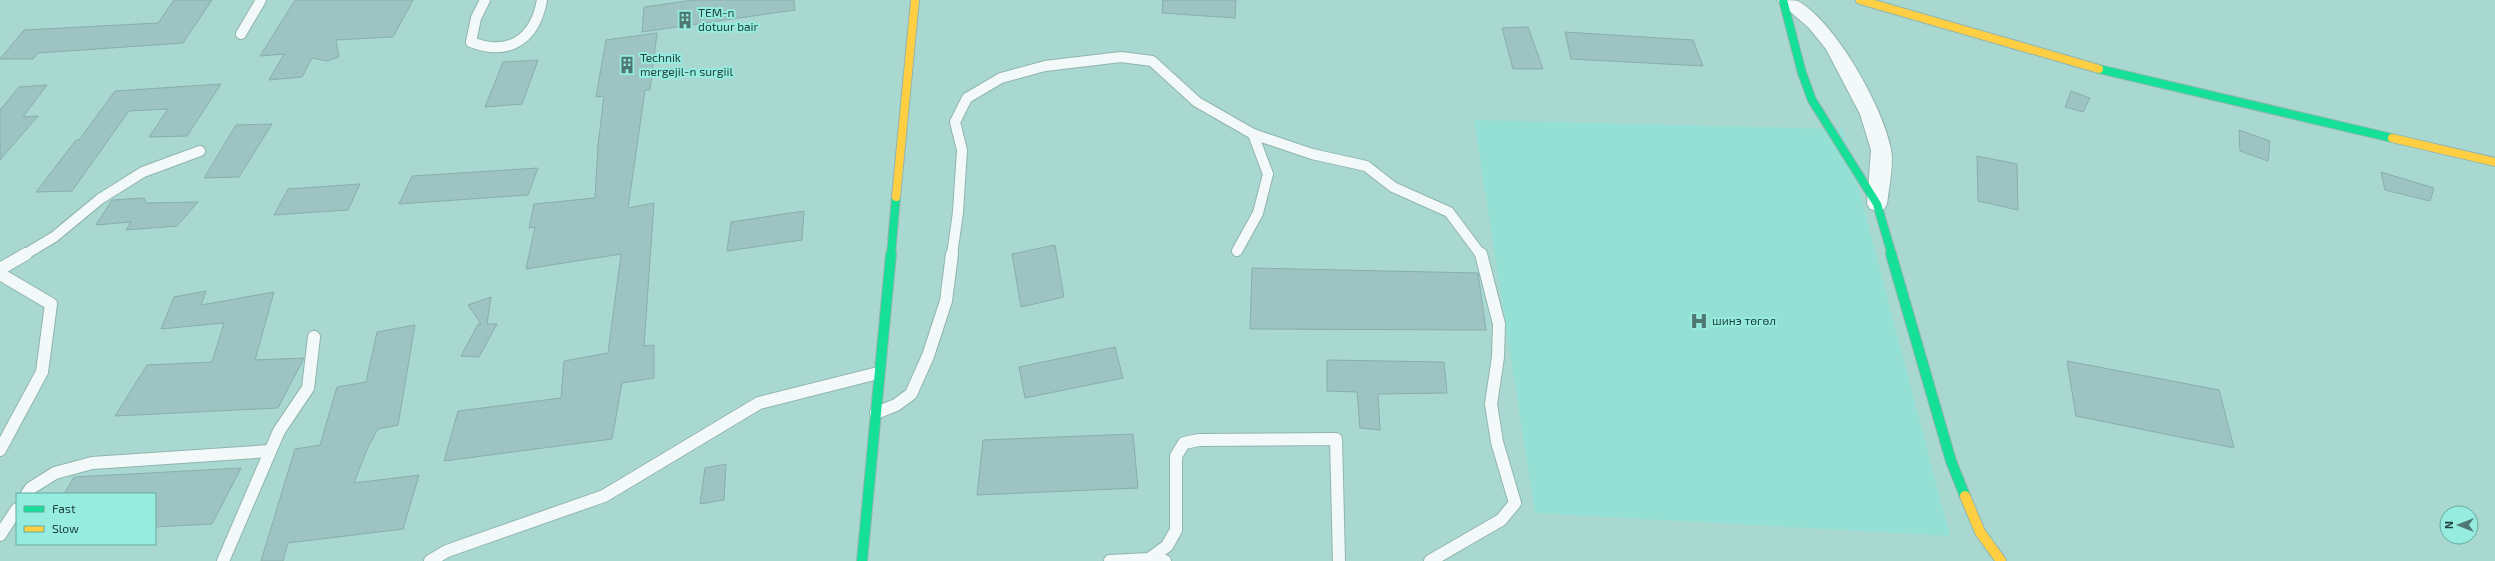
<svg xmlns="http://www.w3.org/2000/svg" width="2495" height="561" font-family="'Exo 2',sans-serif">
	<rect width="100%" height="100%" fill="#a9d8d1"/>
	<polygon fill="#95e0d5" points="1474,120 1843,129 1950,536 1535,513"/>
	<g fill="#9dc3c2" stroke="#88aead">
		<polygon points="174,0 212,0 183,43 38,53 33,59 0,59 24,30 158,23"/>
		<polygon points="295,0 413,0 393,37 336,40 339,57 327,61 312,58 302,77 269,80 284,54 260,56"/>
		<polygon points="694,0 794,0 795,10 642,32 644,7"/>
		<polygon points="1163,0 1236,0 1235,18 1162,13"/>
		<polygon points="1528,27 1543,69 1513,69 1502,28"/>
		<polygon points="1565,32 1693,40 1703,66 1571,59"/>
		<polygon points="657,33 650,90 645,90 628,208 654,203 644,346 654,345 654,378 622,383 612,439 444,461 458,411 561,398 564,361 608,353 621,254 526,269 535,227 529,228 534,204 595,198 598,145 604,96 596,97 606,40"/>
		<polygon points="538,60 522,104 485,107 503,62"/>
		<polygon points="221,84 187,136 149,137 168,109 129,111 72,191 36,192 76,140 79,140 115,91"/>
		<polygon points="47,85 23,117 38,116 0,160 0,110 19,87"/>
		<polygon points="2071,91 2090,98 2083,112 2065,107"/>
		<polygon points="272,124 239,177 204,178 236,125"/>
		<polygon points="2239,130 2270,141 2268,161 2240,151"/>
		<polygon points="1977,156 2017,164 2018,210 1978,201"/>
		<polygon points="538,168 528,195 399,204 412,176"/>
		<polygon points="2381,172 2434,188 2430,201 2385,190"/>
		<polygon points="360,184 348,210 274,215 288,189"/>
		<polygon points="144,198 146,203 198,202 177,226 126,230 131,222 96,225 112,200"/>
		<polygon points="804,211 802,240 727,251 731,222"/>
		<polygon points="1055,245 1064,297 1021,307 1012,254"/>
		<polygon points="1252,268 1478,273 1486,330 1250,329"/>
		<polygon points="206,291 201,305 274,292 255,360 304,358 278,408 115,416 147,365 212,362 224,323 161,329 174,297"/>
		<polygon points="491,297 487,324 497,324 479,357 461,356 478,324 481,324 468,305"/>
		<polygon points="415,325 398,425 378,429 368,447 354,483 419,475 403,529 288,543 283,561 261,561 295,449 320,445 337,387 366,382 377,332"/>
		<polygon points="1115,347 1123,378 1025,398 1019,367"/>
		<polygon points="1327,360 1444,362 1447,393 1378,394 1380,430 1360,428 1357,392 1327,391"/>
		<polygon points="2067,361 2219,390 2234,448 2076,416"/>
		<polygon points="1133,434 1138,488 977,495 983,440"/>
		<polygon points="726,464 724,500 700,504 705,468"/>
		<polygon points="241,468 212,524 155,527 155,494 64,494 74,477"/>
	</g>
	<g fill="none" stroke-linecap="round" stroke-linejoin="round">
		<g stroke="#90b5b0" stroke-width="12">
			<g id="lane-far1">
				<path d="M 485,0 L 476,18 L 471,42 C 509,57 535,39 542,0"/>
				<polyline points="241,34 261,0"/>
				<polyline points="1237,251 1258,213 1268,174 1253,134"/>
				<polyline points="24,255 54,237 100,199 143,172 200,151"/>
				<polyline points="952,255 958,212 962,150 955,122 967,98 1001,78 1045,66 1121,57 1152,61 1197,102 1253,134 1312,154 1366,166 1393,187 1449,212 1481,255"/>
			</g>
		</g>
		<g stroke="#90b5b0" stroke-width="14">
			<g id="lane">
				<polyline points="0,269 26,254"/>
				<polyline points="0,274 51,304 42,372 0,450"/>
				<polyline points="876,413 896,405 911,394 928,356 946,301 952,254"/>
				<polyline points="27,494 31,488 55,473 92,463 270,451"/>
				<polyline points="0,535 17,509"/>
				<polyline points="1149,559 1165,561"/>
				<polyline points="223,561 279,431 308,388 314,337"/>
				<polyline points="430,561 447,551 604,496 759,403 878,373"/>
				<polyline points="1110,561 1149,559 1167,546 1176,530 1176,456 1184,443 1199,440 1336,439 1339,561"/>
				<polyline points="1430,561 1501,520 1515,503 1497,442 1491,404 1498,357 1499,324 1481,254"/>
			</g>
		</g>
		<g stroke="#90b5b0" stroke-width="2">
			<path id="street" d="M 1777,0 C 1783,0 1793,0 1798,1 C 1836,23 1883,107 1891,149 C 1894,165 1889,187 1887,204 L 1884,209 L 1877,211 L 1870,209 L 1867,204 L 1871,150 L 1860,114 L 1826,49 L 1809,28 Z"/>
		</g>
		<g stroke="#90b5b0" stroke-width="10">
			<g id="fast-far1">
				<polyline points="1783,0 1802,73 1812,100 1877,204 1892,255"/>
				<polyline points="2099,69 2392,138"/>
				<polyline points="891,255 896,197"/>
			</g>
		</g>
		<g stroke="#90b5b0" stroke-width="12">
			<g id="fast">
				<polyline points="1891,254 1951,461 1965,496"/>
				<polyline points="862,561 891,254"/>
			</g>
		</g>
		<g stroke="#90b5b0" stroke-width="10">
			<g id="slow-far1">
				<polyline points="1860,0 2099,69"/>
				<polyline points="2392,138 2495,162"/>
				<polyline points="896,197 915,0"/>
			</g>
		</g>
		<g stroke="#90b5b0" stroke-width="12">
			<polyline id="slow" points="1965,496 1980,532 2001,561"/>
		</g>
		<use href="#lane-far1" stroke="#f2f9f8" stroke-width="10"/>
		<use href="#lane" stroke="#f2f9f8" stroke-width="12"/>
		<use href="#street" fill="#f2f9f8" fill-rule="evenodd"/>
		<use href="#fast-far1" stroke="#16e098" stroke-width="8"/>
		<use href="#fast" stroke="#16e098" stroke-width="10"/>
		<use href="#slow-far1" stroke="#ffcf43" stroke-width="8"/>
		<use href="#slow" stroke="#ffcf43" stroke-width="10"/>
	</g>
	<defs>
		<g id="building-bare" transform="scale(1.38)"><path d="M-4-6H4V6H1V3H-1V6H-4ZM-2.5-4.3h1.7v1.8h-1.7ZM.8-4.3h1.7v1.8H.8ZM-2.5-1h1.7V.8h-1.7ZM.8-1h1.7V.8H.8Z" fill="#507872" stroke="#95ecdf" stroke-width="2.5" paint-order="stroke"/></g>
		<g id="hospital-bare" transform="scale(1.38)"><path d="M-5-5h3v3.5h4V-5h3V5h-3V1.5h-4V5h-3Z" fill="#507872" stroke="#95ecdf" stroke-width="2.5" paint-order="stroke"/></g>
	</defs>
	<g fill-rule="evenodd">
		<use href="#building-bare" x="685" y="20"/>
		<use href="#building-bare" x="627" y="65"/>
		<use href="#hospital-bare" x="1699" y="321"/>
	</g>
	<g text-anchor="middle" stroke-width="4" stroke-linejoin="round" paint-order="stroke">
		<g font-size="12" fill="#20443f" stroke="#95ecdf" text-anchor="start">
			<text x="698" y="17">TEM-n<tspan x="698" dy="14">dotuur bair</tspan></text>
			<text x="640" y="62">Technik<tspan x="640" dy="14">mergejil-n surgiil</tspan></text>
			<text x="1712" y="325">шинэ төгөл</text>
		</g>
	</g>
	<rect x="16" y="493" width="140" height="52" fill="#95ecdf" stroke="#66a99f"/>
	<rect x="24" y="506" width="20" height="6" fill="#16e098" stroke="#66a99f"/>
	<text x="52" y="513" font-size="12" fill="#20443f">Fast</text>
	<rect x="24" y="526" width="20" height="6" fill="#ffcf43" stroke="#66a99f"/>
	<text x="52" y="533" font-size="12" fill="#20443f">Slow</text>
	<g transform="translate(2459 525) rotate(270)"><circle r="19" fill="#95ecdf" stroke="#66a99f"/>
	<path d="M0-3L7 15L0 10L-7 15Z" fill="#507872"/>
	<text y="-6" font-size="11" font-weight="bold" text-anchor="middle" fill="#20443f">N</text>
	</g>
</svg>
